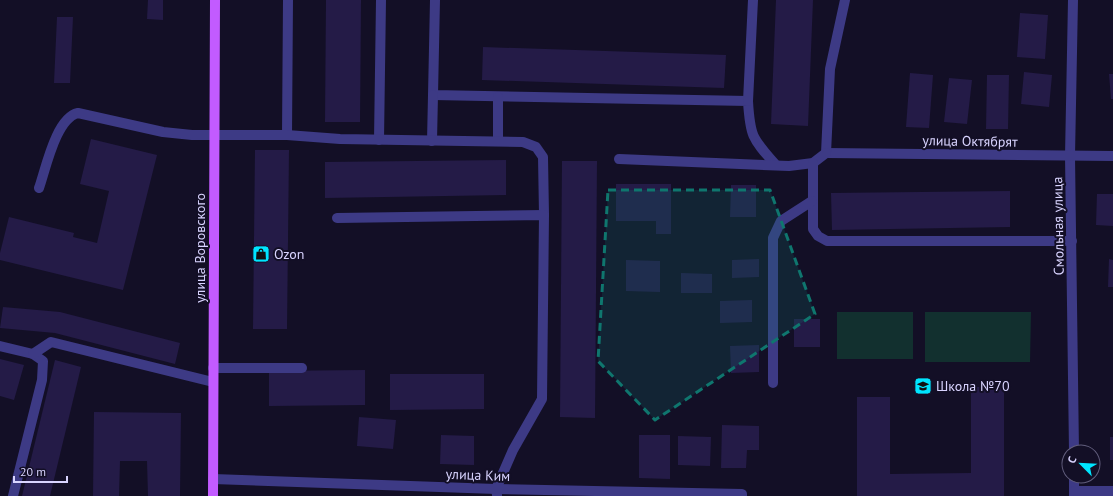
<svg xmlns="http://www.w3.org/2000/svg" width="1113" height="496" font-family="'PT Sans',sans-serif">
	<rect width="100%" height="100%" fill="#130f26"/>
	<g fill="#12302f">
		<rect x="837" y="312" width="76" height="47"/>
		<polygon points="925,312 1031,312 1030,362 925,362"/>
	</g>
	<g fill="#241b47">
		<polygon points="148,0 163,0 163,20 147,19"/>
		<polygon points="326,0 361,0 360,122 325,122"/>
		<polygon points="776,0 813,0 808,126 771,124"/>
		<polygon points="1020,13 1048,15 1045,59 1017,57"/>
		<polygon points="57,17 73,17 70,83 54,83"/>
		<polygon points="483,47 726,55 724,88 482,80"/>
		<polygon points="1024,72 1052,75 1049,107 1021,104"/>
		<polygon points="910,73 933,75 929,128 906,127"/>
		<polygon points="1109,74 1113,74 1113,99 1111,99"/>
		<polygon points="987,75 1009,75 1008,129 986,129"/>
		<polygon points="949,78 972,80 967,124 944,122"/>
		<polygon points="91,139 157,155 123,290 0,260 0,253 9,217 74,233 73,237 97,243 109,191 80,184"/>
		<polygon points="255,150 289,150 287,329 253,329"/>
		<polygon points="506,160 506,195 325,198 325,162"/>
		<polygon points="562,161 597,161 595,418 560,417"/>
		<polygon points="616,184 671,184 671,234 656,234 656,221 616,221"/>
		<polygon points="731,185 756,185 756,217 730,217"/>
		<polygon points="1010,191 1010,227 832,230 831,193"/>
		<polygon points="1097,194 1113,194 1113,226 1096,225"/>
		<polygon points="759,259 759,277 732,278 732,260"/>
		<polygon points="1109,259 1113,260 1113,287 1108,287"/>
		<polygon points="626,260 660,261 660,292 626,291"/>
		<polygon points="681,273 712,274 712,293 681,293"/>
		<polygon points="752,300 752,322 720,323 720,301"/>
		<polygon points="3,307 60,312 180,343 175,364 55,333 0,328"/>
		<rect x="794" y="319" width="26" height="28"/>
		<polygon points="759,345 759,372 731,373 730,346"/>
		<polygon points="0,359 24,365 14,400 0,396"/>
		<polygon points="55,360 81,367 50,496 22,496"/>
		<polygon points="365,370 365,405 269,406 269,371"/>
		<polygon points="390,374 484,374 484,409 390,410"/>
		<polygon points="971,387 1004,387 1004,496 857,496 857,397 890,397 890,474 971,473"/>
		<polygon points="94,412 181,413 180,496 148,496 147,461 120,461 119,496 93,496"/>
		<polygon points="359,417 396,420 393,449 357,446"/>
		<polygon points="722,425 759,426 759,450 747,450 746,468 721,468"/>
		<polygon points="441,435 474,436 474,465 440,464"/>
		<polygon points="639,435 670,435 670,479 639,478"/>
		<polygon points="678,436 711,437 710,466 678,465"/>
		<rect x="1110" y="437" width="3" height="23"/>
	</g>
	<g fill="none" stroke-linecap="round" stroke-linejoin="round">
		<g stroke="#3d3a85" stroke-width="10">
			<path d="M 435,0 L 433,95 L 748,101 C 750,136 752,138 775,164"/>
			<polyline points="1073,0 1070,156 1074,452"/>
			<polyline points="748,101 753,0"/>
			<polyline points="287,135 288,0"/>
			<polyline points="379,140 381,0"/>
			<polyline points="432,141 433,95"/>
			<polyline points="498,141 498,97"/>
			<polyline points="826,153 1113,156"/>
			<polyline points="826,153 830,69 845,0"/>
			<polyline points="619,159 789,166 813,163 826,153"/>
			<polyline points="813,163 813,229 818,236 827,241 1072,241"/>
			<path d="M 39,188 C 46,168 56,118 78,113 L 163,132 L 192,135 L 287,135 L 340,139 L 523,142 L 536,147 L 543,157 L 544,215"/>
			<polyline points="337,218 544,215 542,399 513,450 496,489 497,495"/>
			<polyline points="0,346 33,354 43,361 42,380 13,496"/>
			<polyline points="33,354 51,342 213,382"/>
			<polyline points="213,368 302,368"/>
			<polyline points="773,383 773,238 781,221 812,201"/>
			<polyline points="1074,476 1074,496"/>
			<polyline points="213,479 496,489 742,494 742,496"/>
			<polyline points="1074,491 1113,491"/>
		</g>
		<polyline stroke="#c25bff" stroke-width="10" points="213,496 215,0"/>
	</g>
	<path fill="#0f766e" fill-opacity="0.2" stroke="#0f766e" stroke-width="3" stroke-dasharray="8 5" stroke-linejoin="round" d="M 608,190 L 770,190 L 815,314 L 655,420 L 598,361 Z"/>
	<defs>
		<g id="shop-square" transform="scale(0.9)"><rect x="-9" y="-9" width="18" height="18" rx="4" fill="#00e5ff" stroke="#130f26"/><path d="M-5-2.5h2.3a2.7 3.5 0 0 1 5.4 0H5L5.5 6h-11ZM-1.5-2.5h3a1.5 2.3 0 0 0-3 0Z" fill="#111"/></g>
		<g id="school-square" transform="scale(0.9)"><rect x="-9" y="-9" width="18" height="18" rx="4" fill="#00e5ff" stroke="#130f26"/><path d="M0-5L7-2L0 1L-7-2ZM-4 1L0 2.5L4 1V4Q0 6-4 4Z" fill="#111"/></g>
	</defs>
	<g fill-rule="evenodd">
		<use href="#shop-square" x="261" y="254"/>
		<use href="#school-square" x="923" y="386"/>
	</g>
	<g text-anchor="middle" stroke-width="4" stroke-linejoin="round" paint-order="stroke">
		<g font-size="14" fill="#d9d4ff" stroke="#130f26">
			<text transform="translate(970 141) rotate(1)" y="5">улица Октябрят</text>
			<text transform="translate(1058 226) rotate(-91)" y="5">Смольная улица</text>
			<text transform="translate(200 248) rotate(-90)" y="5">улица Воровского</text>
			<text transform="translate(478 475) rotate(2)" y="5">улица Ким</text>
		</g>
		<g font-size="14" fill="#d9d4ff" stroke="#130f26" text-anchor="start">
			<text x="274" y="259">Ozon</text>
			<text x="936" y="391">Школа №70</text>
		</g>
	</g>
	<g transform="translate(1081 464) rotate(294)"><circle r="19" fill="#130f26" stroke="#625e7d"/>
	<path d="M0-3L7 15L0 10L-7 15Z" fill="#00e5ff"/>
	<text y="-6" font-size="11" font-weight="bold" text-anchor="middle" fill="#d9d4ff">С</text>
	</g>
	<path d="M14 476v6h53v-6" fill="none" stroke="#d9d4ff" stroke-width="2"/>
	<text x="20" y="476" font-size="12" fill="#d9d4ff" stroke="#130f26" stroke-width="3" paint-order="stroke">20 m</text>
</svg>
